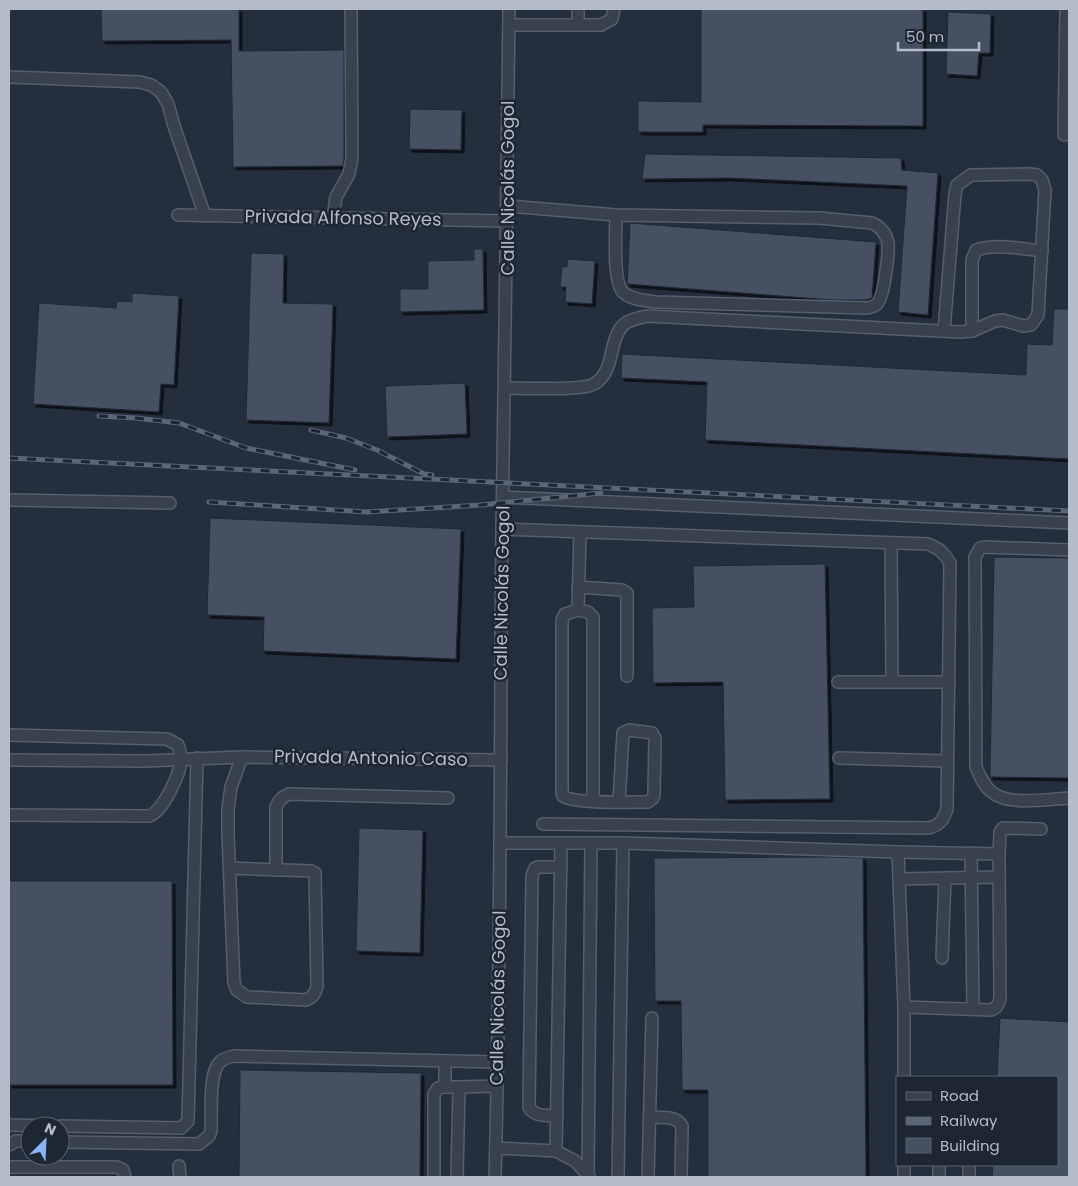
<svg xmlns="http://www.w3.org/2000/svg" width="1078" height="1186" font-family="Poppins,sans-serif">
	<defs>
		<filter id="shadow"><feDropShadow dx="3" dy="3" stdDeviation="0" flood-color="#0009"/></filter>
	</defs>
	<rect width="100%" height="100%" fill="#242f3e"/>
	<g fill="#455162" stroke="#1f2835" filter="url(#shadow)">
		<polygon points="101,9 239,9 239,51 344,50 344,157 343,166 233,167 231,40 102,41"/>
		<polygon points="701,9 923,9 923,126 703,125 703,132 638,132 638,101 701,102"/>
		<polygon points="948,12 991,14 990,53 979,53 977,76 946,74"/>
		<polygon points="410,109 462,110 461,150 409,149"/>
		<polygon points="645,154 901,158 902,170 938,173 928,315 898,312 907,186 729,178 642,179"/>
		<polygon points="630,223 876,242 872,298 866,300 832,300 627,284"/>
		<polygon points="474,249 483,249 484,310 400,312 400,289 428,289 428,261 474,260"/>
		<polygon points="251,253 284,254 283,303 333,304 329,423 246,420"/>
		<polygon points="568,259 595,261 592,304 565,302 566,287 560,287 562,267 567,267"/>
		<polygon points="132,293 179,296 174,385 161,384 159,412 33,404 39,303 116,308 117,301 132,302"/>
		<polygon points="1054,309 1069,309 1069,459 705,440 707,382 621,378 622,354 1026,375 1027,344 1052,345"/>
		<polygon points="465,383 467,434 387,437 385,386"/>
		<polygon points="210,518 461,529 456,659 263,651 264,617 207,615"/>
		<polygon points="994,557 1069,558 1069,778 990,777"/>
		<polygon points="825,564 830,799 725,800 723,682 653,683 652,608 694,607 693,566"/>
		<polygon points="359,828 423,830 420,953 356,951"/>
		<polygon points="833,857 863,858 866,1177 708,1177 708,1090 682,1090 681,1001 655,1001 654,858"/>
		<polygon points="9,881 172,881 173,1085 9,1085"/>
		<polygon points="1000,1018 1069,1022 1069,1177 992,1177 993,1165 1057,1165 1057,1077 997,1077"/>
		<polygon points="240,1070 421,1073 420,1177 239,1177"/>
	</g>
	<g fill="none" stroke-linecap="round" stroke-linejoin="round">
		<g stroke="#565f6c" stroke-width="14">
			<g id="minor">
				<polyline points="509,25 601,25 612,19 614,9"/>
				<polyline points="578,25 578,9"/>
				<polyline points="9,77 140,82 151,85 161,92 168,104 174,126 205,216"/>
				<polyline points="1064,135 1066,9"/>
				<path d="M 508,206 L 616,215 L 819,218 L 872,223 C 881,227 886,233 888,243 C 889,254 884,297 877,304 C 874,307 870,307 867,308 L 655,302 C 645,300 632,300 624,293 C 612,284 616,231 616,215"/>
				<polyline points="178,215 508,221"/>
				<polyline points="333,218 336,197 349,174 352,158 351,9"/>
				<path d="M 972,331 L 972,260 L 976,250 C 996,243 1022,249 1042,251"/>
				<path d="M 505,388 C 522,388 582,391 594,384 C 614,373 609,344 620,329 C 625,320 638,318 647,316 L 960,332 L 972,331 L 995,321 L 1003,320 L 1023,326 L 1031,325 L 1038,315 L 1045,190 L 1042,180 L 1037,175 L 1030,174 L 971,175 L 957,185 L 955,194 L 944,331"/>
				<polyline points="503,497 1069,523"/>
				<polyline points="9,500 170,503"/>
				<path d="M 502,529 L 928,544 C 940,549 944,553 950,563 L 947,809 C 943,820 940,825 929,828 L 543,824"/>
				<path d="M 580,532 L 578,610 L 565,614 L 562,620 L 562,792 L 563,796 C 573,804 632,802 648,802 L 653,798 L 654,795 L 655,738 L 652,733 L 629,730 L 623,733 L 619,802"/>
				<polyline points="891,543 892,682"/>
				<path d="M 1069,550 L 985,547 L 980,548 L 975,557 L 976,767 C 980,776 984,787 993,793 C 1010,806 1048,799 1069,798"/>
				<polyline points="578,587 622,590 627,593 627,676"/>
				<polyline points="578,610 588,612 593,617 593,801"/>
				<polyline points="838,682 949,682"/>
				<path d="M 9,735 L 167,739 L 178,745 C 179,749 181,753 181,757 C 182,771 163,812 149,816 L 9,815"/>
				<polyline points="839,758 947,761"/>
				<polyline points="9,760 145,761 242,757 501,760"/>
				<polyline points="501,843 623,843 898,852 904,1007 904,1077"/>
				<path d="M 898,852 L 999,854 L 1000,999 C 998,1005 997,1008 991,1010 L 904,1007"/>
				<polyline points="971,853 973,1009"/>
				<polyline points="999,854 1000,832 1003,828 1041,829"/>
				<path d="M 230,868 L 311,871 L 315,873 L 317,986 C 315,994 313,997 306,1000 L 247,997 L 237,990 L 234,983 L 228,834 L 228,809 L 231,787 L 242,757"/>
				<path d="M 276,870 L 276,807 C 279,800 282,797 289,794 L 448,798"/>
				<polyline points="899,879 999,877"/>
				<polyline points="942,958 945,878"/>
				<polyline points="445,1087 459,1087 457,1177"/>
				<polyline points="459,1087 497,1086"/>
				<path d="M 557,1116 C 547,1115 534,1117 529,1107 L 532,876 L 535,868 L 538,867 L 561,867"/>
				<path d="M 650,1117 C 660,1118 677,1115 682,1126 L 681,1177"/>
				<polyline points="9,1125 49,1126"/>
				<polyline points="60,1126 181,1128 188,1121 197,758"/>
				<path d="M 60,1142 L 199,1144 L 209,1136 L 211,1131 C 212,1115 208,1073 220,1062 C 224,1058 229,1057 234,1056 L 497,1062"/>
				<polyline points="9,1145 16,1141 30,1141"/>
				<polyline points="496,1148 556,1151 575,1161 589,1176"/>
				<polyline points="556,1151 561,843"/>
				<polyline points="179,1166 180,1177"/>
				<polyline points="9,1167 117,1167 123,1170 125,1177"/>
				<polyline points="588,1175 591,843"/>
				<polyline points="434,1177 434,1094 438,1088 445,1087 445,1062"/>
				<path d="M 495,1177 C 501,962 500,747 502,531 C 504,357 508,183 509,9"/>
				<polyline points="618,1177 623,843"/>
				<polyline points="648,1177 652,1018"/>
				<polyline points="904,1177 904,1165"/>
				<polyline points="939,1177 939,1165"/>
				<polyline points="969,1177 969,1165"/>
			</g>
		</g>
		<use href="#minor" stroke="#38414e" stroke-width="11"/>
		<g stroke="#5a6575" stroke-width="5">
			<g id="rail">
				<polyline points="99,416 136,418 179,423 246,448 355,470"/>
				<polyline points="311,430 346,438 377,450 424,474 432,475"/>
				<polyline points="9,458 1069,511"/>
				<polyline points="209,502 367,512 481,505 601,493"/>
			</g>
		</g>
		<use href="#rail" stroke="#1d2633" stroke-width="3" stroke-dasharray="9" stroke-linecap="butt"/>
	</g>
	<g text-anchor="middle" stroke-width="5" stroke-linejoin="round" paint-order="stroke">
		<g font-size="18" fill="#b4bcc9" stroke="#1d2633">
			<text transform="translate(508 188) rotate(-90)" y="6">Calle Nicolás Gogol</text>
			<text transform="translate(343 218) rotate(1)" y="6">Privada Alfonso Reyes</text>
			<text transform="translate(502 593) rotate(-89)" y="6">Calle Nicolás Gogol</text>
			<text transform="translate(371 758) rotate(1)" y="6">Privada Antonio Caso</text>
			<text transform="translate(498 998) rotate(-89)" y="6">Calle Nicolás Gogol</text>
		</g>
	</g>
	<rect width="1078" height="1186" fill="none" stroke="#b4bcc9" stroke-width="20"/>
	<rect x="896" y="1076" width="162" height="90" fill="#1d2633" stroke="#59626f"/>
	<rect x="906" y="1092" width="25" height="8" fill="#38414e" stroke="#59626f"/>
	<text x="940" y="1101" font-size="15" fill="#b4bcc9">Road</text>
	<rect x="906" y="1117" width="25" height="8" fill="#5a6575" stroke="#59626f"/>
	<text x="940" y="1126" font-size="15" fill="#b4bcc9">Railway</text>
	<rect x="906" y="1138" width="25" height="15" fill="#455162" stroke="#59626f"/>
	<text x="940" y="1151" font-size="15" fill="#b4bcc9">Building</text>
	<g transform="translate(45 1141) rotate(24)"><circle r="24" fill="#1d2633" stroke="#59626f"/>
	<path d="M0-4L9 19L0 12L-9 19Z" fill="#8ab4f8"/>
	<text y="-8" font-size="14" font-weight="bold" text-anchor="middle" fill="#b4bcc9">N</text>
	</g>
	<path d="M898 42v8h81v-8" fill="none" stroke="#b4bcc9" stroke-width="2.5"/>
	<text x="906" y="42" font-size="15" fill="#b4bcc9" stroke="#1d2633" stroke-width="4" paint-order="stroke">50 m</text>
</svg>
